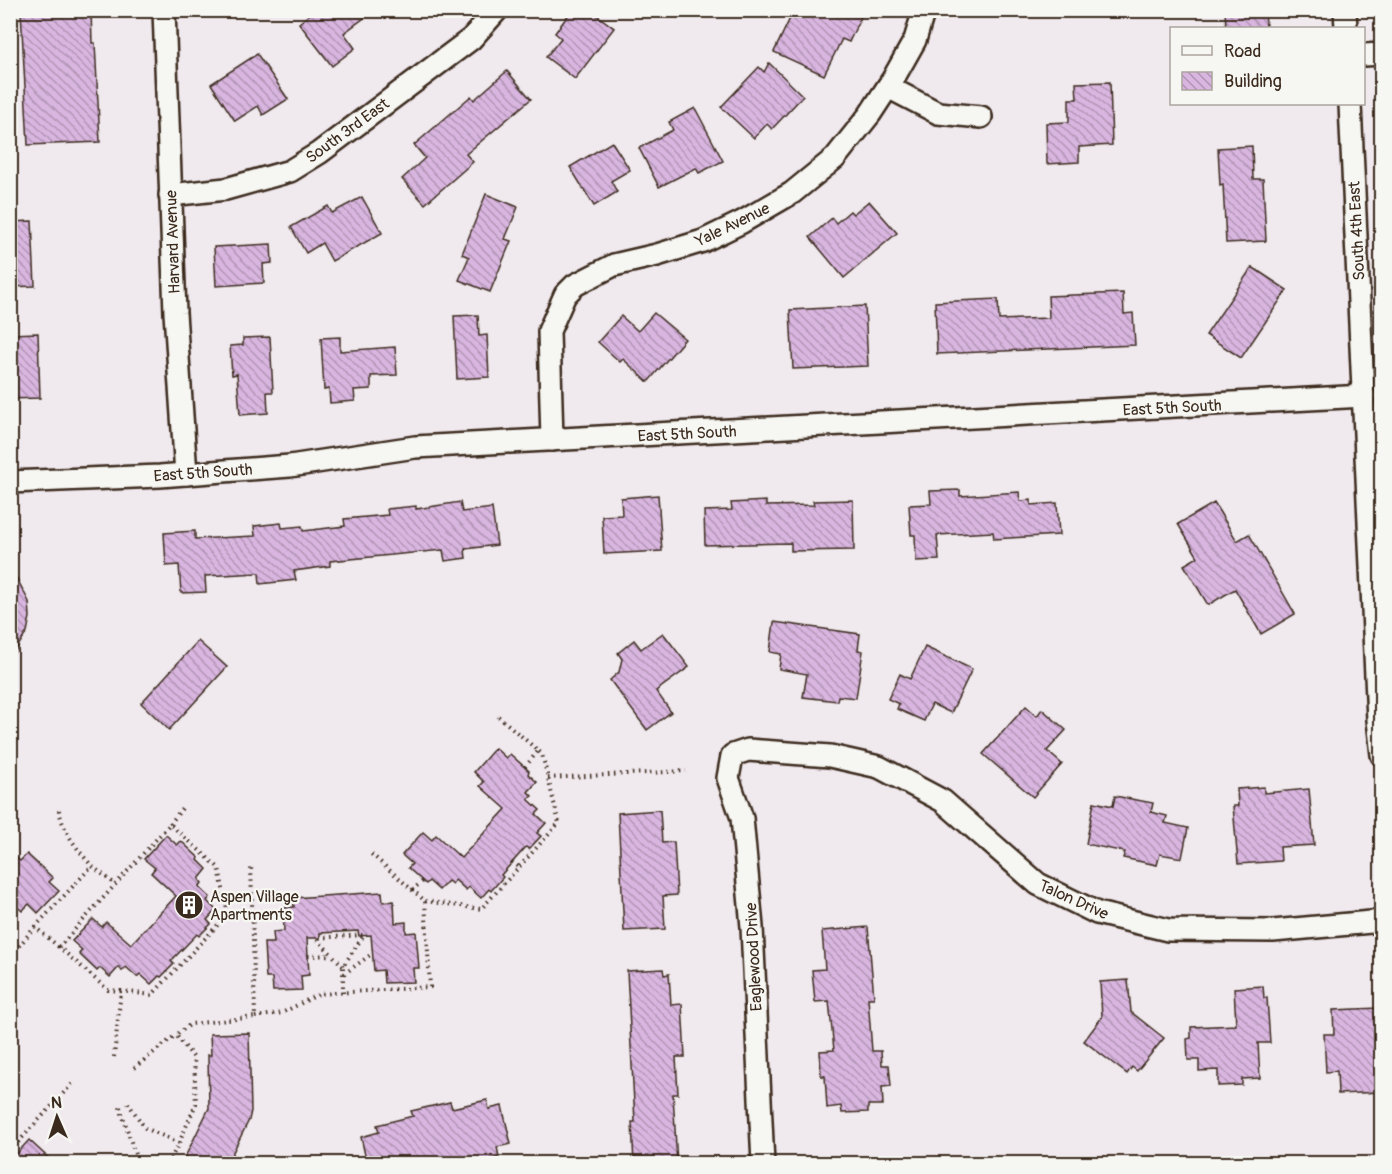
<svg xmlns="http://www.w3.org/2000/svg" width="1392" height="1174" font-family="Pangolin,sans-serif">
	<defs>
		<pattern id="building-back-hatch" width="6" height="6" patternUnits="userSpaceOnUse" patternTransform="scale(1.5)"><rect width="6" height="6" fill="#d9b6e0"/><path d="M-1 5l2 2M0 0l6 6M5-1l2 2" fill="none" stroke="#b194b5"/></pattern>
	</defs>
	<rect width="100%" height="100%" fill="#f0e9ee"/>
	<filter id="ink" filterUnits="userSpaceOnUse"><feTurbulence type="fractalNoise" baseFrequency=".0167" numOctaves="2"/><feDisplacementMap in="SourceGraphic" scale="12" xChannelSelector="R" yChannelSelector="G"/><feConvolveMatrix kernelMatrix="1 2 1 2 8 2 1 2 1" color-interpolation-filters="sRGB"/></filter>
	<g filter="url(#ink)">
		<g fill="url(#building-back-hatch)" stroke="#3b2a1e" stroke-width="1.5">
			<polygon points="21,10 91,10 92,43 95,43 100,142 28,145"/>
			<polygon points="315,10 375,10 344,33 355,48 332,66 299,23"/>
			<polygon points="572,10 590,10 614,28 575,79 546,57 561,38 555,33"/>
			<polygon points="794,10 864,10 849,42 842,39 824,75 774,52"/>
			<polygon points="1225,10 1265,10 1266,27 1226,28"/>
			<polygon points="257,54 288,99 263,115 258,106 235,121 211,84"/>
			<polygon points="769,63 803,96 772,129 767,124 754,138 721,107 759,67 764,72"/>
			<polygon points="507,71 531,99 466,154 473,162 425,204 402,179 425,158 414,145 471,96 474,100"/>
			<polygon points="1110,82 1112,145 1079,147 1079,162 1047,164 1046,123 1069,122 1069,99 1077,99 1076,83"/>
			<polygon points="695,108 723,161 699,173 696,168 659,187 639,148 673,130 669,122"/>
			<polygon points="612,142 630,170 611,181 617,192 594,206 570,167"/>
			<polygon points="1252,146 1253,179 1263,179 1266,241 1226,243 1223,184 1220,185 1218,148"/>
			<polygon points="486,194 518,207 505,239 511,241 490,292 459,280 469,257 462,254"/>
			<polygon points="362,197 382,233 332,261 322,243 306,253 291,227 328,206 332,213"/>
			<polygon points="869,201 897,233 844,278 810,237 832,218 836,223 850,211 853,214"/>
			<polygon points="32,221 35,286 10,287 10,222"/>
			<polygon points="271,244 272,263 263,264 264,283 216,286 214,247"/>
			<polygon points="1252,267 1287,290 1241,358 1206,335"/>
			<polygon points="1123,293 1124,314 1133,313 1135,345 937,354 935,302 998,299 999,320 1049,318 1048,296"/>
			<polygon points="865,306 868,366 793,369 790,310"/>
			<polygon points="654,313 685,339 648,382 623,359 620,362 598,342 621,316 638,331"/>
			<polygon points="478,315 479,336 487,335 489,377 457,379 454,316"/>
			<polygon points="38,333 40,398 10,399 10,334"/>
			<polygon points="270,337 273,392 267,392 268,413 240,415 237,374 232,375 230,346 243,345 243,338"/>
			<polygon points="340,337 340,351 395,347 397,375 371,376 371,389 354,390 355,401 330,403 329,389 324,390 321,338"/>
			<polygon points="960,490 960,496 1019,492 1020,501 1031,500 1031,505 1057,503 1059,535 994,539 993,532 937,535 939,560 916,561 915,535 911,535 909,505 931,504 930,491"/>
			<polygon points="658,495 662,551 604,554 602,516 622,515 621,498"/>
			<polygon points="853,500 854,550 791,551 791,543 705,545 704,511 732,510 731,503 766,501 766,506 814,505 813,501"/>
			<polygon points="460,502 462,512 492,508 497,545 465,549 466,558 445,561 443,550 330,561 330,566 294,571 296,580 260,584 259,573 205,576 206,592 181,593 179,565 166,566 164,533 195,531 195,539 255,536 254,526 281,523 282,528 302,526 303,531 345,526 344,519 388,515 387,509 416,506 416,509"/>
			<polygon points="1214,503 1237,541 1249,534 1295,614 1261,634 1235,589 1208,605 1184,565 1198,557 1178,524"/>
			<polygon points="10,565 29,602 30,617 27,632 10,659"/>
			<polygon points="774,622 860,634 858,650 863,651 856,698 838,696 837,701 803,697 807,674 779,669 781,654 770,652"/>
			<polygon points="663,633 689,667 656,691 671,712 647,730 610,680 619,672 622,659 618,653 634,640 641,649"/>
			<polygon points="198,641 227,667 169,730 141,703"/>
			<polygon points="925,647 972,669 951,713 932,704 924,721 897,709 899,704 888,699 900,674 910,679"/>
			<polygon points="1026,706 1037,716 1042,709 1066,730 1047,751 1062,764 1033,797 983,754"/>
			<polygon points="495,748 506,758 510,754 529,771 528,774 537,782 528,792 532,796 528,799 540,810 536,814 546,823 537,833 541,836 529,849 526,847 501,875 503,877 491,891 489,889 481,898 469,887 466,890 455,880 452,884 448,881 439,890 429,881 426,884 408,868 412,864 402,855 423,832 432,840 436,835 461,858 506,809 480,786 484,782 474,772"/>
			<polygon points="1264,787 1264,793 1309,789 1314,845 1280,847 1281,861 1238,864 1233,806 1238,806 1237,789"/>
			<polygon points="1115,796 1153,803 1151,812 1167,816 1165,823 1188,828 1182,858 1160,854 1157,865 1123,858 1125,852 1086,844 1094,802 1113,806"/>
			<polygon points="660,810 662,843 674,842 677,895 663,896 665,929 624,931 618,813"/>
			<polygon points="166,835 177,845 181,841 199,858 198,860 207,869 199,879 202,883 199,887 210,897 207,901 216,910 207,920 211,924 199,936 197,934 171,961 174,964 161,977 159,976 151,984 140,974 137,977 126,967 122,971 119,967 110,977 100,968 97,971 79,954 82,950 72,941 93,919 102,927 106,922 131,944 176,896 151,873 155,868 144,859"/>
			<polygon points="10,853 20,861 27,854 53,878 49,882 59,891 38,913 29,904 22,911 10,900"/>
			<polygon points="382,892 383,902 394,901 395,923 406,922 406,933 416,932 419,968 413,968 414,982 384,983 383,970 374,971 371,935 359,936 358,931 320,933 320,938 307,938 309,975 301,976 302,990 273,991 272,978 266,978 264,943 274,943 273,932 284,931 283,908 294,907 293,898"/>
			<polygon points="868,927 874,998 868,998 872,1051 881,1051 882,1065 889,1065 891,1086 882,1087 883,1105 868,1105 868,1112 842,1113 841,1106 827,1108 825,1076 821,1076 820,1051 834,1050 829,1001 815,1002 812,970 825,969 822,931"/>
			<polygon points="663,969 664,975 669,974 671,1005 682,1004 685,1057 676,1057 678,1094 673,1094 677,1164 634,1164 632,1122 635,1122 627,971"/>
			<polygon points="1128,980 1131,1012 1164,1038 1137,1071 1132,1067 1127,1074 1084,1041 1102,1017 1100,982"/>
			<polygon points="1263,986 1264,998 1267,998 1270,1043 1258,1043 1260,1078 1242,1079 1242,1085 1218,1086 1218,1070 1199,1071 1199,1060 1188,1060 1187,1039 1191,1038 1191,1027 1236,1025 1234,988"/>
			<polygon points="1379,1008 1382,1092 1338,1094 1337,1071 1326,1072 1324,1034 1334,1034 1333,1010"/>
			<polygon points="249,1033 251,1111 249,1120 227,1164 197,1164 184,1159 209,1108 208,1055 211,1055 210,1034"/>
			<polygon points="487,1100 489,1109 502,1106 511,1144 497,1147 499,1157 472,1164 367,1164 361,1137 379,1132 377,1125 413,1116 411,1111 450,1102 452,1108"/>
			<polygon points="29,1140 55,1164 10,1164 10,1161"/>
		</g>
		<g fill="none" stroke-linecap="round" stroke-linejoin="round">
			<g stroke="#3b2a1e" stroke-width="26">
				<g id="street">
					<polyline points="164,10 175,313 186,474"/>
					<polyline points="1345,10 1346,28"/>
					<polyline points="1364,55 1382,54"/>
					<polyline points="888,87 938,113 981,117"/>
					<polyline points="1350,104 1378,720 1382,755"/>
					<polyline points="170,195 226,189 290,171 319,153 471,39 497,10"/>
					<polyline points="552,440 549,331 565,295 575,285 614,265 657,255 703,241 742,222 792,193 835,158 870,114 893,79 915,40 924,10"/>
					<polyline points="10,482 160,476 290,466 415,447 1364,396"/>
					<polyline points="763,1164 752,927 742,818 728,778 732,756 733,755 748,750 830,756 879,767 943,801 1038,884 1097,913 1168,930 1273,931 1382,921"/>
				</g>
			</g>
			<g stroke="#3b2a1e" stroke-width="4" stroke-dasharray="1.5 4.5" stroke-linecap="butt">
				<polyline points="525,767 538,751"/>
				<polyline points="548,778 686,771"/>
				<path d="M 59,810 C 63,832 77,849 92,866"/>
				<polyline points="170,824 183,807"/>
				<polyline points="512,862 519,867"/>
				<polyline points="412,890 423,881"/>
				<polyline points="425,901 481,909 559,823 542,754 498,716"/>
				<polyline points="35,927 92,866 115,884"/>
				<polyline points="10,940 18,947 35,927 59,947"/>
				<polyline points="308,956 332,955"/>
				<polyline points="344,974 373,953"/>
				<polyline points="343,993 343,966 364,935 316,938 343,966"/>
				<polyline points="255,1017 282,1013 319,994 430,987 425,901 370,853"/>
				<polyline points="114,1057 121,991 152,995 228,914 219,868 170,824 59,947 108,990 121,991"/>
				<polyline points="134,1068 176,1035"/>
				<polyline points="128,1103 145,1128 179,1143 168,1164"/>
				<polyline points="120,1107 138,1164"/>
				<polyline points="179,1143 196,1104 194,1058 176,1035 191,1024 255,1017 251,864"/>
				<polyline points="10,1151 72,1084"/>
			</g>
			<use href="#street" stroke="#f6f6f2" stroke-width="21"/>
		</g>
	</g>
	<defs>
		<g id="building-disc" transform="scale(1.5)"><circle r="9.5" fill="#3b2a1e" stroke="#f6f6f2"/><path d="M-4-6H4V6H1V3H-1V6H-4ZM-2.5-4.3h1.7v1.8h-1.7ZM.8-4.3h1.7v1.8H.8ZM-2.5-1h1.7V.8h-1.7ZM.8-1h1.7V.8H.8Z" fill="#fff"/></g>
	</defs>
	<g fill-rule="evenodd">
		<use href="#building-disc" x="189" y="905"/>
	</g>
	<g text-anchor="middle" stroke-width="4.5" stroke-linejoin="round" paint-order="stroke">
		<g font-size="16" fill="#3b2a1e" stroke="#f6f6f2">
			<text transform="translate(347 130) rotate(-36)" y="6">South 3rd East</text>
			<text transform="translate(732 224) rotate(-26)" y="6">Yale Avenue</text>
			<text transform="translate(1356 231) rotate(-93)" y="6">South 4th East</text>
			<text transform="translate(172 242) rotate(-92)" y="6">Harvard Avenue</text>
			<text transform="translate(1172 407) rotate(-3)" y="6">East 5th South</text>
			<text transform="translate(687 433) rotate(-3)" y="6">East 5th South</text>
			<text transform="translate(203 472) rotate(-4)" y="6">East 5th South</text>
			<text transform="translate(1074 899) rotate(24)" y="6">Talon Drive</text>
			<text transform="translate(753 957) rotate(-93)" y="6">Eaglewood Drive</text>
		</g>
		<g font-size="16" fill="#3b2a1e" stroke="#f6f6f2" text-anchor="start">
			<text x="210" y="902">Aspen Village<tspan x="210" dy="18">Apartments</tspan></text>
		</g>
	</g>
	<rect width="1392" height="1174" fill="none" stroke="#f6f6f2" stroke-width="36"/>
	<rect x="18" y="18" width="1356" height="1138" fill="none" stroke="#3b2a1e" stroke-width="2" filter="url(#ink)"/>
	<rect x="1170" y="27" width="195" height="78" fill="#f6f6f2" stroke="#aba49d" stroke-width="1.5"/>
	<rect x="1182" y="46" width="30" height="9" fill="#f6f6f2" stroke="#aba49d" stroke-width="1.5"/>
	<text x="1224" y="57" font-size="18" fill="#3b2a1e">Road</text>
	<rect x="1182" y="72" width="30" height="18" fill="url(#building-back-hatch)" stroke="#aba49d" stroke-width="1.5"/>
	<text x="1224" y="87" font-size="18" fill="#3b2a1e">Building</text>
	<g transform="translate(57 1117) rotate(357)" stroke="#f6f6f2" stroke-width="4.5" paint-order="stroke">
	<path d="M0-4.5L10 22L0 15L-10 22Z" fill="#3b2a1e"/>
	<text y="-9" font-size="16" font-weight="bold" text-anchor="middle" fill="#3b2a1e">N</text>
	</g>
</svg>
